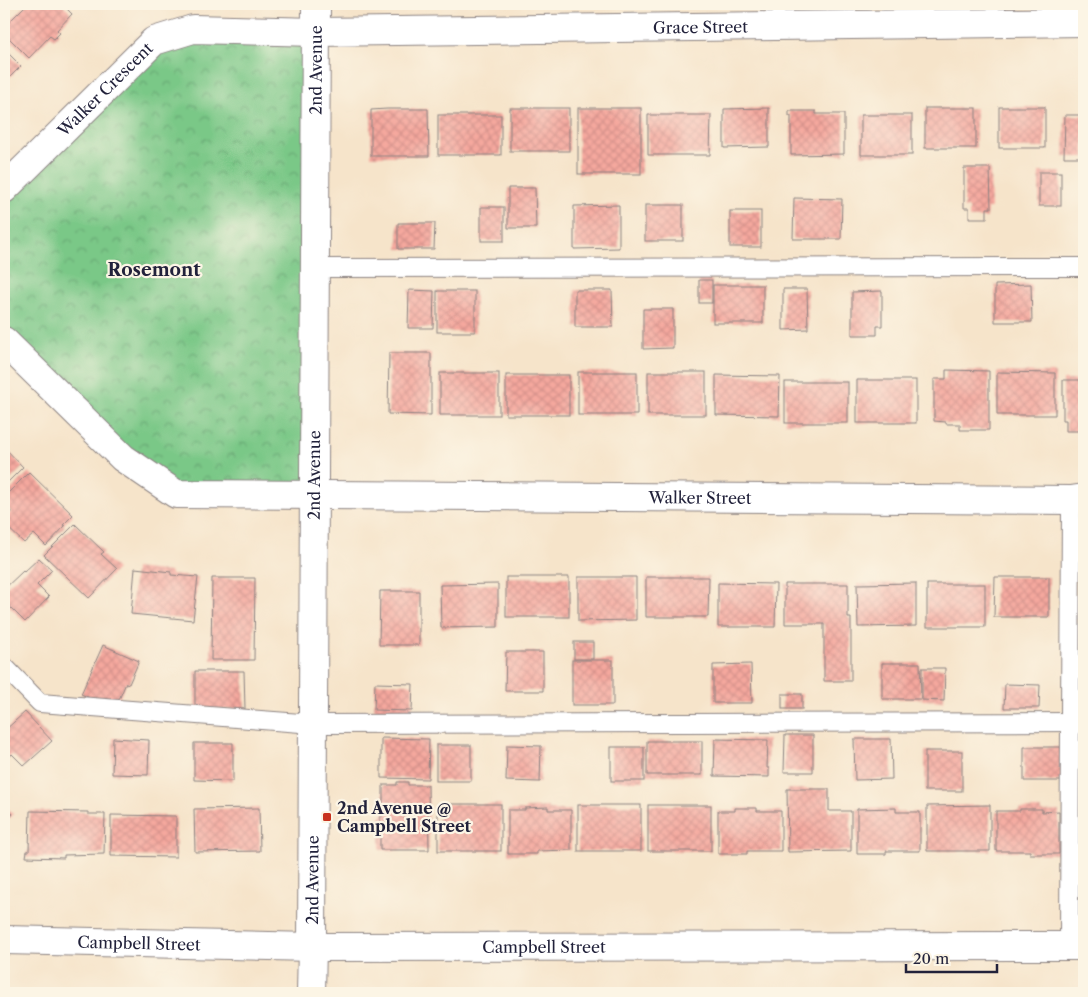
<svg xmlns="http://www.w3.org/2000/svg" width="1088" height="997" font-family="'Libre Caslon Text',serif">
	<defs>
		<pattern id="park-crowns" width="20" height="18" patternUnits="userSpaceOnUse" patternTransform="scale(1.25)"><rect width="20" height="18" fill="#7ac887"/><path d="M2 6a3 3 0 1 1 6 0M12 15a3 3 0 1 1 6 0" fill="none" stroke="#64a270"/></pattern>
		<pattern id="building-cross-hatch" width="8" height="8" patternUnits="userSpaceOnUse" patternTransform="scale(1.25)"><rect width="8" height="8" fill="#f5a89e"/><path d="M0 0l8 8M0 8l8-8" fill="none" stroke="#d29089"/></pattern>
	</defs>
	<rect width="100%" height="100%" fill="#fcf5e5"/>
	<filter id="ink" filterUnits="userSpaceOnUse"><feTurbulence type="fractalNoise" baseFrequency=".02" numOctaves="2"/><feDisplacementMap in="SourceGraphic" scale="10" xChannelSelector="R" yChannelSelector="G"/><feConvolveMatrix kernelMatrix="1 2 1 2 8 2 1 2 1" color-interpolation-filters="sRGB"/></filter>
	<filter id="wash" filterUnits="userSpaceOnUse"><feTurbulence type="fractalNoise" baseFrequency=".0096" numOctaves="4" result="noise"/><feDisplacementMap in="SourceGraphic" scale="20" xChannelSelector="R" yChannelSelector="G"/><feGaussianBlur stdDeviation="1.12" result="paint"/><feColorMatrix in="noise" values="0 0 0 0 0 0 0 0 0 0 0 0 0 0 0 0 0 1.4 0 .05"/><feComposite in="paint" operator="in"/></filter>
	<g filter="url(#wash)">
		<rect width="100%" height="100%" fill="#f6e4ca"/>
		<polygon fill="url(#park-crowns)" stroke="#4e7561" points="316,32 315,495 176,494 4,341 4,189 154,41"/>
		<g id="blocks">
			<g fill="url(#building-cross-hatch)">
				<polygon points="27,4 62,4 72,14 57,30 60,33 54,39 50,36 29,58 4,33 4,27"/>
				<polygon points="4,49 21,66 4,83"/>
				<rect x="999" y="107" width="46" height="41"/>
				<rect x="510" y="108" width="59" height="43"/>
				<rect x="578" y="108" width="63" height="66"/>
				<polygon points="769,108 769,147 724,148 724,109"/>
				<rect x="925" y="108" width="51" height="40"/>
				<polygon points="387,109 428,109 429,156 371,156 371,110"/>
				<polygon points="789,111 816,111 816,114 844,114 844,154 791,155 791,116 789,116"/>
				<rect x="438" y="115" width="63" height="40"/>
				<polygon points="648,115 711,115 710,155 648,155"/>
				<rect x="861" y="115" width="51" height="40"/>
				<polygon points="1065,115 1084,115 1084,157 1064,157"/>
				<polygon points="964,168 990,168 991,208 987,208 987,218 969,218 969,208 964,208"/>
				<rect x="1039" y="172" width="22" height="34"/>
				<polygon points="508,188 535,188 536,228 508,228"/>
				<polygon points="794,198 842,199 841,239 793,239"/>
				<polygon points="619,205 619,248 574,249 574,206"/>
				<rect x="645" y="205" width="38" height="36"/>
				<rect x="481" y="207" width="23" height="34"/>
				<rect x="730" y="211" width="31" height="36"/>
				<polygon points="398,223 435,223 434,249 398,249"/>
				<rect x="699" y="280" width="13" height="23"/>
				<polygon points="1031,284 1032,322 995,322 995,285"/>
				<rect x="713" y="285" width="50" height="38"/>
				<polygon points="783,289 807,289 808,329 783,330"/>
				<polygon points="409,290 434,291 433,328 408,328"/>
				<polygon points="575,290 612,290 613,327 575,327"/>
				<rect x="437" y="291" width="38" height="41"/>
				<polygon points="882,291 882,326 877,326 877,335 852,335 852,292"/>
				<polygon points="643,309 673,309 673,348 643,349"/>
				<polygon points="389,353 431,353 431,415 388,414"/>
				<polygon points="946,370 989,371 989,430 960,430 960,424 946,424 946,422 934,421 934,379 946,379"/>
				<rect x="578" y="372" width="59" height="43"/>
				<rect x="648" y="372" width="58" height="43"/>
				<polygon points="997,372 1055,373 1055,415 997,415"/>
				<rect x="440" y="373" width="59" height="42"/>
				<rect x="506" y="375" width="63" height="40"/>
				<polygon points="716,375 780,376 779,416 716,415"/>
				<rect x="857" y="380" width="59" height="43"/>
				<polygon points="1063,380 1084,380 1084,431 1066,431 1066,420 1063,420"/>
				<rect x="785" y="382" width="63" height="41"/>
				<polygon points="4,447 23,467 4,486"/>
				<polygon points="29,472 73,515 63,525 65,526 46,546 34,534 24,543 4,524 4,519 11,512 4,504 4,497"/>
				<polygon points="75,524 104,552 101,554 117,569 89,598 44,555"/>
				<polygon points="39,558 52,570 37,585 49,597 25,622 4,601 4,589 23,571 24,572"/>
				<polygon points="135,568 171,572 171,575 198,577 193,620 131,614"/>
				<rect x="506" y="577" width="63" height="40"/>
				<polygon points="578,577 636,577 636,620 578,621"/>
				<polygon points="646,577 709,577 708,617 646,617"/>
				<polygon points="995,577 1049,577 1049,617 994,617"/>
				<polygon points="212,578 255,578 254,660 211,660"/>
				<polygon points="718,583 776,584 775,627 718,627"/>
				<polygon points="916,583 916,626 858,627 857,584"/>
				<polygon points="498,584 498,627 441,628 440,585"/>
				<polygon points="785,584 848,584 848,618 851,618 851,681 824,681 824,624 785,624"/>
				<rect x="927" y="584" width="58" height="43"/>
				<polygon points="380,591 419,591 419,645 379,645"/>
				<rect x="574" y="642" width="19" height="17"/>
				<polygon points="103,645 139,661 129,684 126,683 115,709 81,694"/>
				<polygon points="506,652 543,652 543,691 505,691"/>
				<rect x="572" y="660" width="41" height="45"/>
				<polygon points="882,663 920,663 921,699 882,699"/>
				<polygon points="751,664 752,703 713,703 713,665"/>
				<polygon points="922,668 945,668 944,701 922,700"/>
				<polygon points="195,671 244,671 245,709 195,709"/>
				<polygon points="375,683 413,684 412,711 374,710"/>
				<polygon points="1005,684 1040,685 1039,708 1004,708"/>
				<rect x="782" y="694" width="20" height="15"/>
				<polygon points="25,712 52,741 24,766 12,754 5,761 4,759 4,754 8,749 4,745 4,731"/>
				<polygon points="785,735 813,735 813,772 784,772"/>
				<polygon points="113,738 149,740 148,775 112,774"/>
				<polygon points="381,738 429,739 428,779 381,778"/>
				<polygon points="715,739 768,740 767,768 769,768 769,777 714,776"/>
				<polygon points="854,739 891,739 892,779 855,780"/>
				<rect x="647" y="741" width="55" height="34"/>
				<polygon points="194,743 233,743 233,781 194,780"/>
				<rect x="436" y="745" width="35" height="36"/>
				<polygon points="507,745 541,746 540,782 506,781"/>
				<rect x="611" y="747" width="33" height="34"/>
				<polygon points="1024,747 1061,747 1062,781 1024,781"/>
				<rect x="925" y="751" width="37" height="40"/>
				<polygon points="397,782 408,782 408,785 428,785 429,850 380,850 380,816 383,816 383,785 397,785"/>
				<polygon points="787,789 829,789 829,811 851,811 851,851 788,852"/>
				<rect x="438" y="804" width="63" height="47"/>
				<polygon points="4,805 13,814 4,824"/>
				<rect x="578" y="805" width="63" height="46"/>
				<rect x="648" y="805" width="63" height="46"/>
				<polygon points="990,805 990,851 927,851 927,806"/>
				<polygon points="548,807 548,810 571,810 571,850 537,851 537,854 508,854 508,810 525,810 525,808"/>
				<polygon points="259,808 260,851 195,852 194,809"/>
				<polygon points="735,808 757,808 757,811 781,811 781,851 747,851 747,854 718,854 718,811 735,811"/>
				<polygon points="896,808 896,812 920,812 920,851 886,851 886,854 857,854 857,809"/>
				<polygon points="1020,809 1042,809 1042,812 1059,811 1059,854 1030,854 1030,851 996,851 996,811 1020,811"/>
				<polygon points="30,811 88,812 88,814 105,814 104,854 64,855 64,858 26,857 27,851 29,851"/>
				<polygon points="111,815 176,816 176,857 111,856"/>
			</g>
		</g>
	</g>
	<g filter="url(#ink)">
		<use href="#blocks" fill-opacity="0" stroke="#8c8382" stroke-width="1"/>
		<g fill="none" stroke-linecap="round" stroke-linejoin="round">
			<g stroke="#8c8382" stroke-width="20">
				<g id="service">
					<polyline points="316,268 1084,267"/>
					<polyline points="4,666 40,703 314,724 1084,722"/>
					<polyline points="1069,945 1071,500"/>
				</g>
			</g>
			<g stroke="#8c8382" stroke-width="30">
				<g id="minor">
					<path id="s1" d="M 4,189 L 154,41 L 193,29 L 316,32 L 1084,22"/>
					<path id="s2" d="M 4,341 L 123,458 L 176,494 L 1071,500 L 1084,498"/>
					<path id="s3" d="M 4,940 L 312,947 L 316,4"/>
				</g>
			</g>
			<g stroke="#8c8382" stroke-width="30">
				<g id="tertiary">
					<path id="s4" d="M 311,993 L 312,947 L 1084,946"/>
				</g>
			</g>
			<use href="#service" stroke="#fff" stroke-width="18"/>
			<use href="#minor" stroke="#fff" stroke-width="28"/>
			<use href="#tertiary" stroke="#fff" stroke-width="28"/>
		</g>
	</g>
	<rect fill="#c8321e" stroke="#fcf5e5" stroke-width="2" x="322" y="812" width="10" height="10" rx="2.5"/>
	<g text-anchor="middle" stroke-width="4.5" stroke-linejoin="round" paint-order="stroke">
		<g font-size="16" fill="#22223b" stroke="#fcf5e5">
			<text dy="6" stroke="none"><textPath href="#s1" startOffset="759">Grace Street</textPath></text>
			<text dy="6" stroke="none"><textPath href="#s3" startOffset="1185">2nd Avenue</textPath></text>
			<text dy="6" stroke="none"><textPath href="#s1" startOffset="142">Walker Crescent</textPath></text>
			<text dy="6" stroke="none"><textPath href="#s3" startOffset="780">2nd Avenue</textPath></text>
			<text dy="6" stroke="none"><textPath href="#s2" startOffset="755">Walker Street</textPath></text>
			<text dy="6" stroke="none"><textPath href="#s3" startOffset="375">2nd Avenue</textPath></text>
			<text dy="6" stroke="none"><textPath href="#s3" startOffset="135">Campbell Street</textPath></text>
			<text dy="6" stroke="none"><textPath href="#s4" startOffset="278">Campbell Street</textPath></text>
		</g>
		<g font-size="16" font-weight="bold" fill="#22223b" stroke="#fcf5e5" text-anchor="start">
			<text x="337" y="814">2nd Avenue @<tspan x="337" dy="18">Campbell Street</tspan></text>
		</g>
		<g font-size="18" font-weight="bold" fill="#22223b" stroke="#fcf5e5">
			<text x="154" y="276">Rosemont</text>
		</g>
	</g>
	<rect width="1088" height="997" fill="none" stroke="#fcf5e5" stroke-width="20"/>
	<path d="M906 964v8h91v-8" fill="none" stroke="#22223b" stroke-width="2.5"/>
	<text x="913" y="964" font-size="15" fill="#22223b" stroke="#fcf5e5" stroke-width="4" paint-order="stroke">20 m</text>
</svg>
